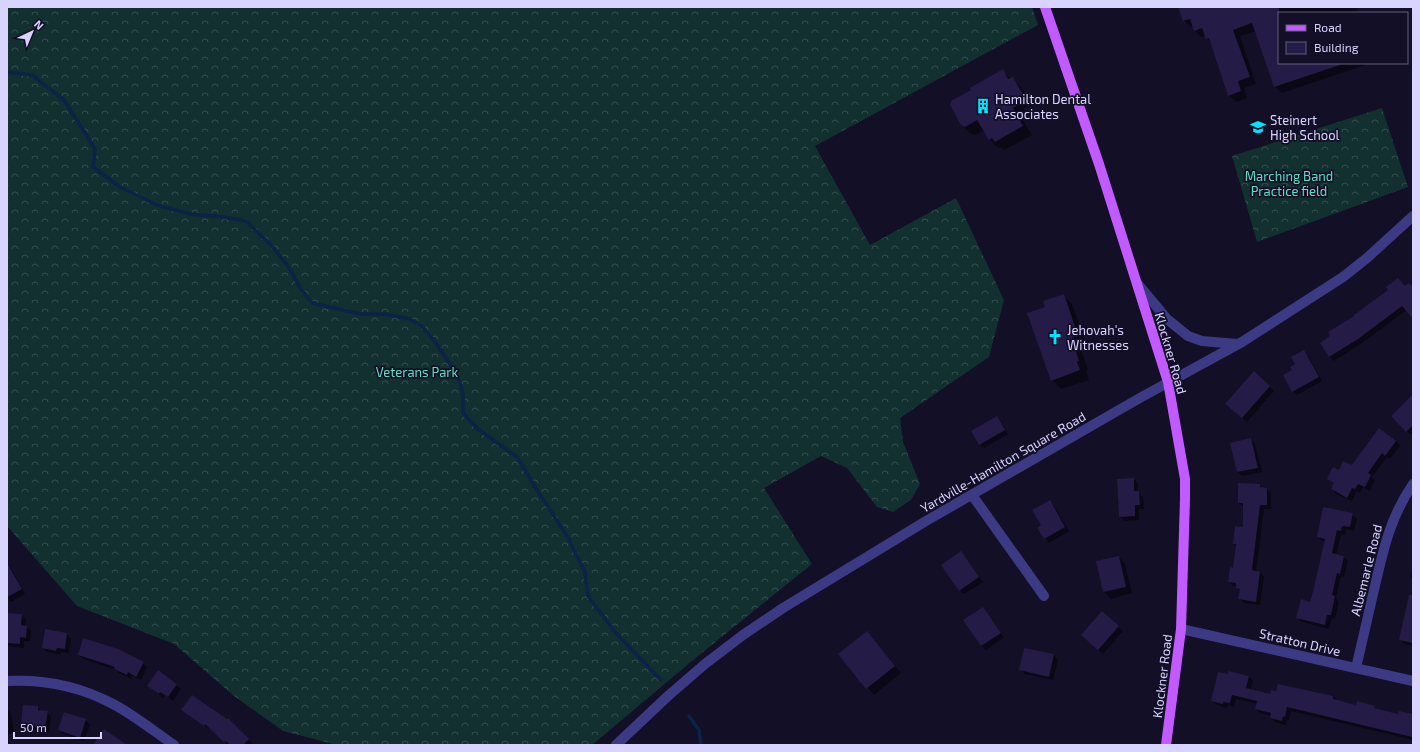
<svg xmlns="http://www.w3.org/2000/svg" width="1420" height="752" font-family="'Exo 2',sans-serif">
	<defs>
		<pattern id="forest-crowns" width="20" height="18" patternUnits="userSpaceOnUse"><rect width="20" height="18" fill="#12302f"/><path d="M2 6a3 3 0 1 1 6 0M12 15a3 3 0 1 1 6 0" fill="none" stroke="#344d4e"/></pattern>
	</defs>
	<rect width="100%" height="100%" fill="#130f26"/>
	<g fill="url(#forest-crowns)">
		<polygon points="7,7 1032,7 1038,25 815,146 870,245 956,198 1004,300 989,357 900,418 903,442 920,484 911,500 893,512 877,507 847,468 821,456 764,488 812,564 698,656 592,745 337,745 283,731 234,696 174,644 77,606 7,526"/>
		<polygon points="1382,108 1408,187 1257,242 1232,156"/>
	</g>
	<g fill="#0007">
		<polygon points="1179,7 1356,7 1358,13 1279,13 1279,63 1371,63 1282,93 1275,87 1256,31 1240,36 1256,84 1244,88 1247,98 1236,102 1229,95 1211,43 1207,38 1206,35 1201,37 1194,30 1193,26 1191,27 1184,20"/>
		<polygon points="1002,71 1021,87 1031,104 1023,109 1026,114 1021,117 1032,135 1004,150 1001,147 998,148 989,139 984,130 975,135 971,134 962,125"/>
		<polygon points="1413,286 1413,317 1407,310 1362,343 1334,361 1330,357 1321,343 1405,287"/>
		<polygon points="1063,295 1072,304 1087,345 1080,347 1088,370 1086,371 1089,380 1061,389 1052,380 1046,307"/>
		<polygon points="1303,351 1308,356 1322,381 1297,395 1293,391 1293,370"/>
		<polygon points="1254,373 1274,391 1247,422 1231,408"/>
		<polygon points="1413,396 1413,433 1411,435 1392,416"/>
		<polygon points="997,418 1001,422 1008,434 984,448 979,444"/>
		<polygon points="1251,439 1255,444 1262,472 1242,476 1238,472 1232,444"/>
		<polygon points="1396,441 1400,446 1390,459 1387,457 1372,477 1375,480 1370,491 1363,487 1360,493 1357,491 1352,501 1336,494 1332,489 1335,484 1328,479"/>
		<polygon points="1134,479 1138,484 1138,492 1143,497 1144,509 1139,509 1139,520 1124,521 1120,516"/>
		<polygon points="1260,485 1263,489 1267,489 1271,493 1271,509 1264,509 1256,572 1260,572 1264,577 1260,605 1244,603 1240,599 1241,592 1237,586 1234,586 1229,582 1234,569 1237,546 1234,544 1244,528 1244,507 1239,503"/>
		<polygon points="1050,501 1054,506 1069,531 1049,543 1045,538 1043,526"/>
		<polygon points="1352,514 1357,519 1354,531 1346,529 1345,535 1341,534 1336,555 1343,557 1348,561 1344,577 1341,576 1336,598 1339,602 1335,619 1332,618 1329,629 1302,622 1297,618 1310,603 1326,542 1322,541 1318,537"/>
		<polygon points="961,552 983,582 964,594 960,590"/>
		<polygon points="1119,557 1125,564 1132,593 1111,599 1104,592"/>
		<polygon points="8,565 12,570 25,594 11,602 7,598"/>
		<polygon points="1413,566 1413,580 1410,577"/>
		<polygon points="983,608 1004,637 986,650 982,646"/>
		<polygon points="1102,613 1123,631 1103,654 1087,639"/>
		<polygon points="7,614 21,615 26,619 25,626 31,631 30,641 24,641 24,648 7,646"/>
		<polygon points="1413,614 1413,646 1404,644 1400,640"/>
		<polygon points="45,630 67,634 71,639 69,653 61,652 60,655 47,652 43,648"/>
		<polygon points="873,639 901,673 874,695 839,655"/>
		<polygon points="1025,649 1054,655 1058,660 1053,680 1025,674 1020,669"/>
		<polygon points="79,655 143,663 147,667 141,680 132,676 131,679 119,673 116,670 83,659"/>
		<polygon points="1249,676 1253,681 1251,690 1270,695 1333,696 1337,701 1357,706 1374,707 1378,710 1399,715 1413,715 1413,740 1291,711 1289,720 1287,720 1286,725 1275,722 1271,718 1271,716 1260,713 1256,709 1257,704 1236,699 1234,707 1228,705 1227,708 1217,705 1213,701"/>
		<polygon points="176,685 181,689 173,701 165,695 163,698 148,686"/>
		<polygon points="38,707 42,712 47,712 51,717 49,732 26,729 22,724"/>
		<polygon points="7,709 11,713 14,733 7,734"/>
		<polygon points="183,710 227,721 228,719 253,744 252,745 228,745 210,727 209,729"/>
		<polygon points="65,713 86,720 90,725 84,741 63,734 59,730"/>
	</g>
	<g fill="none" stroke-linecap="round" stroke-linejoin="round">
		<g stroke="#0c2248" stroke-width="3.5">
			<polyline points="7,72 32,75 64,100 95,149 93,167 120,187 157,205 190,214 223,217 246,221 272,246 290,269 300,288 312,303 360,314 385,314 409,319 422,326 435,342 456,373 463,392 463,413 478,429 517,457 539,493 567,536 585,572 588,596 615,632 661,680"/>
			<polyline points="689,716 699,730 701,745"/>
		</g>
	</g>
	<g fill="#241b47">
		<polygon points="1178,7 1279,7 1279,63 1340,63 1340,65 1274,87 1252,23 1233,30 1250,77 1238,81 1241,91 1228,96 1209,38 1206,39 1202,28 1194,31 1190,19 1183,21"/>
		<polygon points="1003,69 1008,79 1013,77 1023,95 1015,100 1018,105 1013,108 1023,126 995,142 992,138 989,140 977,120 965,127 961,125 950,105 951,101 971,90 970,88"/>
		<polygon points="1398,278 1405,286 1409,283 1413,287 1413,319 1402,306 1358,339 1329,357 1320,343 1330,336 1328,332 1354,316 1354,315 1388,290 1386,287"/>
		<polygon points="1064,294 1078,336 1072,338 1079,361 1077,362 1080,370 1051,381 1027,313 1045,307 1043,301"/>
		<polygon points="1304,350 1319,377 1292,392 1283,375 1292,370 1290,367 1295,364 1291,357"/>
		<polygon points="1254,371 1270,386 1242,418 1225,404"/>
		<polygon points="1413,394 1413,425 1406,432 1391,416"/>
		<polygon points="997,416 1005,430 979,445 971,431"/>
		<polygon points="1379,428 1396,441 1385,456 1382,453 1368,473 1371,475 1365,487 1358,484 1355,489 1352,488 1347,498 1331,489 1334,483 1327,479 1333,467 1339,470 1343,461 1352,465"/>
		<polygon points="1251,438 1258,468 1237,472 1230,443"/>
		<polygon points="1134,478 1134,491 1139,491 1140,505 1135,505 1135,516 1119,517 1117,479"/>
		<polygon points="1238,483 1260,484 1260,487 1267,488 1267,505 1260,505 1252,570 1260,572 1256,602 1238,599 1240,589 1236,588 1236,583 1228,582 1230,567 1233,568 1236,544 1233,544 1235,526 1243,527 1243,503 1238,503"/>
		<polygon points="1050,500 1065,527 1044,539 1037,528 1041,525 1032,510"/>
		<polygon points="1323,507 1353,513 1350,527 1342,526 1341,531 1337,530 1332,553 1344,556 1340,574 1337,573 1332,595 1335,596 1331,615 1327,615 1325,625 1296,618 1301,599 1310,602 1313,591 1325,539 1317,537"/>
		<polygon points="961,551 979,577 959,591 941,565"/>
		<polygon points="1119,556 1126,587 1103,592 1096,561"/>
		<polygon points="7,563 22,589 7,597"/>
		<polygon points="1409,595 1413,595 1413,643 1399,640"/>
		<polygon points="983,607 1001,633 981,646 963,620"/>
		<polygon points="1102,611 1119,626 1098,650 1081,635"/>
		<polygon points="7,613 22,614 21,625 27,626 26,638 20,637 20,644 7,643"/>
		<polygon points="45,629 67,633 65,649 57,648 56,651 42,648"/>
		<polygon points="867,631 895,666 866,689 838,654"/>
		<polygon points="83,638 118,649 144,662 136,677 128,672 127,675 114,669 115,667 78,655"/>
		<polygon points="1024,648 1054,654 1049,677 1019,670"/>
		<polygon points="158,670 177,684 168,697 160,692 159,694 147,686"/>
		<polygon points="1228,671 1249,676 1246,688 1270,694 1271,690 1276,691 1278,684 1333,696 1333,699 1356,705 1357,701 1375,706 1374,708 1398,714 1399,711 1413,714 1413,730 1412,737 1287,707 1285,717 1283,716 1282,721 1270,718 1271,713 1255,709 1257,701 1232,695 1230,703 1223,702 1223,704 1211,701 1218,672 1228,674"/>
		<polygon points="192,695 227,719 228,718 249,739 243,745 230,745 226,741 224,742 205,724 204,726 181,710"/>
		<polygon points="23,705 38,706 38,710 48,711 45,728 21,725"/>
		<polygon points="64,712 86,719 80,738 58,730"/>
		<polygon points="104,729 127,745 93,745"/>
	</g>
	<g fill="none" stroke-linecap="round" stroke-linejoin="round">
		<g stroke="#3d3a85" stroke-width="10">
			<polyline points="1137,283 1167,319 1188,336 1202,341 1237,344"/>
			<polyline points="972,495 1044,596"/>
			<polyline points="1181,629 1413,681"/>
			<path d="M 1356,668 C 1362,642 1368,616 1374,590 C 1383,551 1390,517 1413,484"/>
			<path d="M 7,681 C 44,679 81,687 113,704 C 134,715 155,732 174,745"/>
			<polyline points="616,745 668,696 705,664 743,635 783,608 926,521 1138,399 1242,342 1343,277 1367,258 1413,216"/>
		</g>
		<polyline stroke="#c25bff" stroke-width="10" points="1045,7 1099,164 1168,382 1185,479 1185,499 1181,629 1166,745"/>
	</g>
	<defs>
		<g id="building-bare" transform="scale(1.2)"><path d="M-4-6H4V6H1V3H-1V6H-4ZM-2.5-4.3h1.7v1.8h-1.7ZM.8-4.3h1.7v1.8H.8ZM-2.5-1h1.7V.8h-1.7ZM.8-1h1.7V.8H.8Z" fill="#00e5ff" stroke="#130f26" stroke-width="2.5" paint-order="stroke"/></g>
		<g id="school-bare" transform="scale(1.2)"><path d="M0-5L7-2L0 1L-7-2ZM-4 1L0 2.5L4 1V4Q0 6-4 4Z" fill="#00e5ff" stroke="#130f26" stroke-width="2.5" paint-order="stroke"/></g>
		<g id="church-bare" transform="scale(1.2)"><path d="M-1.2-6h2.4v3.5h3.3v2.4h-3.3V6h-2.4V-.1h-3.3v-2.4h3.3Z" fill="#00e5ff" stroke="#130f26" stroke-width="2.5" paint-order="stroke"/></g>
	</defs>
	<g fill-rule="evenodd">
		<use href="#building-bare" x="983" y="106"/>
		<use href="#school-bare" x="1258" y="127"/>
		<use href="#church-bare" x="1055" y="337"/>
	</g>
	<g text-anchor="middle" stroke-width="3.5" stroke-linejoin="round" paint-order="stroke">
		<g font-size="13" fill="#d9d4ff" stroke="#130f26" text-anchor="start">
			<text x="995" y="104">Hamilton Dental<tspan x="995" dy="15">Associates</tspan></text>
			<text x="1270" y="125">Steinert<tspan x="1270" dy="15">High School</tspan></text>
			<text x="1067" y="335">Jehovah's<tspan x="1067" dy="15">Witnesses</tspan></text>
		</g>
		<g font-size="13" fill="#5fe0c0" stroke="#130f26">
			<text x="1289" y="181">Marching Band<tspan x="1289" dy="15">Practice field</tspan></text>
			<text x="417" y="377">Veterans Park</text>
		</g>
		<g font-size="13" fill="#d9d4ff" stroke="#130f26">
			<text transform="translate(1171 353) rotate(74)" y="5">Klockner Road</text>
			<text transform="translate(1003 462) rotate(-30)" y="5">Yardville-Hamilton Square Road</text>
			<text transform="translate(1366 570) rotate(-76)" y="5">Albemarle Road</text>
			<text transform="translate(1300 642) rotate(13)" y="5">Stratton Drive</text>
			<text transform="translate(1162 676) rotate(-83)" y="5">Klockner Road</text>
		</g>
	</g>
	<rect width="1420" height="752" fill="none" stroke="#d9d4ff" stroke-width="16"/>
	<rect x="1278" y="12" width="130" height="52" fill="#130f26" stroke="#625e7d"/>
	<rect x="1286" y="25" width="20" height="6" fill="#c25bff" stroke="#625e7d"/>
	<text x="1314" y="32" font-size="12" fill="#d9d4ff">Road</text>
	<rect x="1286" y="42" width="20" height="12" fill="#241b47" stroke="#625e7d"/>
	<text x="1314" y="52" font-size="12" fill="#d9d4ff">Building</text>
	<g transform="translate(32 32) rotate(44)" stroke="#130f26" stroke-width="3" paint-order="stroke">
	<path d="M0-3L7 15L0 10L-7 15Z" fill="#d9d4ff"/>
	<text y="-6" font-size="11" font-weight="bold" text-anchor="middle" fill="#d9d4ff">N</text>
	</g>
	<path d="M14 732v6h87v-6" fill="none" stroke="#d9d4ff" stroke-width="2"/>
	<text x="20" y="732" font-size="12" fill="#d9d4ff" stroke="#130f26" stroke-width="3" paint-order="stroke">50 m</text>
</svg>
